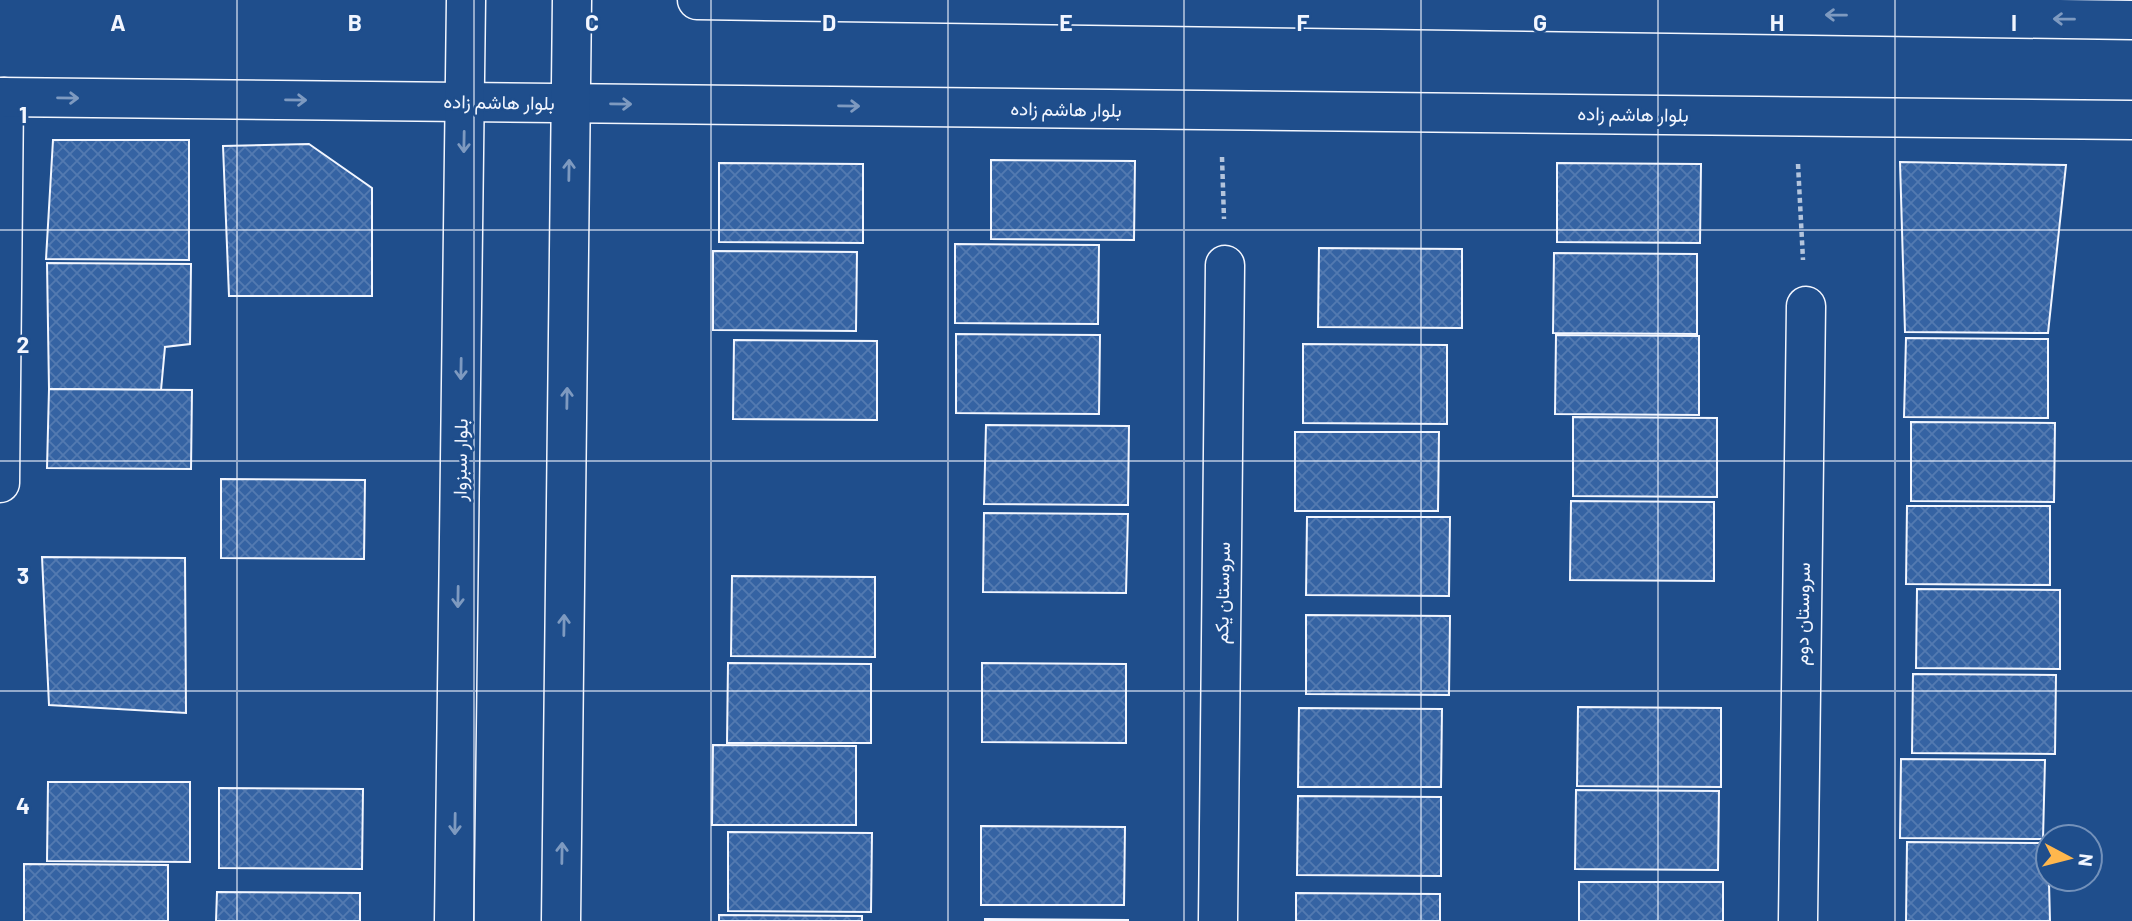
<svg xmlns="http://www.w3.org/2000/svg" width="2132" height="921" font-family="Barlow,Vazirmatn,sans-serif">
	<defs>
		<pattern id="building-cross-hatch" width="8" height="8" patternUnits="userSpaceOnUse" patternTransform="scale(1.75)"><rect width="8" height="8" fill="#3563a3"/><path d="M0 0l8 8M0 8l8-8" fill="none" stroke="#537ab1"/></pattern>
	</defs>
	<rect width="100%" height="100%" fill="#1f4e8c"/>
	<g fill="url(#building-cross-hatch)" stroke="#f2f6ff" stroke-width="2">
		<polygon points="53,140 189,140 189,260 46,259"/>
		<polygon points="309,144 372,188 372,296 229,296 223,146"/>
		<polygon points="991,160 1135,161 1134,240 991,239"/>
		<polygon points="1900,162 2066,165 2048,333 1905,332"/>
		<polygon points="719,163 863,164 863,243 719,242"/>
		<polygon points="1557,163 1701,164 1700,243 1557,242"/>
		<polygon points="955,244 1099,245 1098,324 955,323"/>
		<polygon points="1319,248 1462,249 1462,328 1318,327"/>
		<polygon points="713,251 857,252 856,331 713,330"/>
		<polygon points="1554,253 1697,254 1697,334 1553,333"/>
		<polygon points="47,263 191,264 190,344 165,347 161,390 49,389"/>
		<polygon points="956,334 1100,335 1099,414 956,413"/>
		<polygon points="1556,335 1699,336 1699,415 1555,414"/>
		<polygon points="1906,338 2048,339 2048,418 1904,417"/>
		<polygon points="734,340 877,341 877,420 733,419"/>
		<polygon points="1303,344 1447,345 1447,424 1303,423"/>
		<polygon points="49,389 192,390 191,469 47,468"/>
		<polygon points="1573,417 1717,418 1717,497 1573,496"/>
		<polygon points="1911,422 2055,423 2054,502 1911,501"/>
		<polygon points="986,425 1129,426 1128,505 984,504"/>
		<polygon points="1295,432 1439,432 1438,511 1295,511"/>
		<polygon points="221,479 365,480 364,559 221,558"/>
		<polygon points="1571,501 1714,502 1714,581 1570,580"/>
		<polygon points="1907,506 2050,506 2050,585 1906,584"/>
		<polygon points="984,513 1128,514 1126,593 983,592"/>
		<polygon points="1307,517 1450,517 1449,596 1306,595"/>
		<polygon points="42,557 185,558 186,713 49,705"/>
		<polygon points="732,576 875,577 875,657 731,656"/>
		<polygon points="1917,589 2060,590 2060,669 1916,668"/>
		<polygon points="1306,615 1450,616 1449,695 1306,694"/>
		<polygon points="728,663 871,664 871,743 727,743"/>
		<polygon points="982,663 1126,664 1126,743 982,742"/>
		<polygon points="1913,674 2056,675 2055,754 1912,753"/>
		<polygon points="1578,707 1721,708 1721,787 1577,786"/>
		<polygon points="1299,708 1442,709 1441,787 1298,787"/>
		<polygon points="713,745 856,746 856,825 712,825"/>
		<polygon points="1901,759 2045,760 2043,839 1900,838"/>
		<polygon points="48,782 190,782 190,862 47,861"/>
		<polygon points="219,788 363,789 362,869 219,868"/>
		<polygon points="1576,790 1719,791 1718,870 1575,869"/>
		<polygon points="1298,796 1441,797 1441,876 1297,875"/>
		<polygon points="981,826 1125,827 1124,905 981,905"/>
		<polygon points="728,832 872,833 871,912 728,911"/>
		<polygon points="1907,842 2048,843 2050,921 1906,921"/>
		<polygon points="24,864 168,865 168,921 24,921"/>
		<rect x="1579" y="882" width="144" height="39"/>
		<polygon points="217,892 360,893 360,921 216,921"/>
		<polygon points="1296,893 1440,894 1440,921 1296,921"/>
		<polygon points="719,915 862,916 862,921 719,921"/>
		<polygon points="985,919 1128,920 1128,921 985,921"/>
	</g>
	<g fill="none" stroke-linecap="round" stroke-linejoin="round">
		<g stroke="#f2f6ff" stroke-width="41">
			<g id="minor">
				<polyline points="0,483 4,97"/>
				<polyline points="1218,921 1225,265"/>
				<polyline points="1798,921 1806,306"/>
			</g>
		</g>
		<g stroke="#f2f6ff" stroke-width="41">
			<g id="tertiary">
				<polyline points="697,0 2132,20"/>
				<polyline points="0,97 2132,120"/>
				<polyline points="454,921 466,0"/>
				<polyline points="561,921 572,0"/>
			</g>
		</g>
		<g stroke="#b3c4dc" stroke-width="4.5" stroke-dasharray="5 3.5" stroke-linecap="butt">
			<polyline points="1222,157 1224,219"/>
			<polyline points="1798,164 1803,260"/>
		</g>
		<use href="#minor" stroke="#1f4e8c" stroke-width="38"/>
		<use href="#tertiary" stroke="#1f4e8c" stroke-width="38"/>
	</g>
	<defs><path id="oneway-shaft" d="M-6 0H5M1.5-3L5.5 0L1.5 3" fill="none" stroke-width="1.6" stroke-linecap="round" stroke-linejoin="round" transform="scale(1.75)"/></defs>
	<g stroke="#7e9ac0">
		<use href="#oneway-shaft" transform="translate(1836 15) rotate(-179)"/>
		<use href="#oneway-shaft" transform="translate(2064 19) rotate(-179)"/>
		<use href="#oneway-shaft" transform="translate(68 98) rotate(1)"/>
		<use href="#oneway-shaft" transform="translate(296 100) rotate(1)"/>
		<use href="#oneway-shaft" transform="translate(621 104) rotate(1)"/>
		<use href="#oneway-shaft" transform="translate(849 106) rotate(1)"/>
		<use href="#oneway-shaft" transform="translate(464 142) rotate(91)"/>
		<use href="#oneway-shaft" transform="translate(569 170) rotate(-89)"/>
		<use href="#oneway-shaft" transform="translate(461 369) rotate(91)"/>
		<use href="#oneway-shaft" transform="translate(567 398) rotate(-89)"/>
		<use href="#oneway-shaft" transform="translate(458 597) rotate(91)"/>
		<use href="#oneway-shaft" transform="translate(564 625) rotate(-89)"/>
		<use href="#oneway-shaft" transform="translate(455 824) rotate(91)"/>
		<use href="#oneway-shaft" transform="translate(562 853) rotate(-89)"/>
	</g>
	<path fill="none" stroke="#f2f6ff" stroke-width="2" stroke-opacity="0.55" d="M 237,0 L 237,921M 474,0 L 474,921M 711,0 L 711,921M 948,0 L 948,921M 1184,0 L 1184,921M 1421,0 L 1421,921M 1658,0 L 1658,921M 1895,0 L 1895,921M 0,230 L 2132,230M 0,461 L 2132,461M 0,691 L 2132,691"/>
	<g text-anchor="middle" stroke-width="5" stroke-linejoin="round" paint-order="stroke">
		<g font-size="19" fill="#f2f6ff" stroke="#1f4e8c">
			<text transform="translate(499 102) rotate(1)" y="7">بلوار هاشم زاده</text>
			<text transform="translate(1066 109) rotate(1)" y="7">بلوار هاشم زاده</text>
			<text transform="translate(1633 114) rotate(1)" y="7">بلوار هاشم زاده</text>
			<text transform="translate(460 460) rotate(-89)" y="7">بلوار سبزوار</text>
			<text transform="translate(1222 593) rotate(-89)" y="7">سروستان یکم</text>
			<text transform="translate(1802 614) rotate(-89)" y="7">سروستان دوم</text>
		</g>
	</g>
	<g font-size="23" text-anchor="middle" font-weight="bold" fill="#f2f6ff" stroke="#1f4e8c" stroke-width="5" stroke-linejoin="round" paint-order="stroke">
		<text x="118" y="31">A</text>
		<text x="355" y="31">B</text>
		<text x="592" y="31">C</text>
		<text x="829" y="31">D</text>
		<text x="1066" y="31">E</text>
		<text x="1303" y="31">F</text>
		<text x="1540" y="31">G</text>
		<text x="1777" y="31">H</text>
		<text x="2014" y="31">I</text>
		<text x="23" y="123">1</text>
		<text x="23" y="353">2</text>
		<text x="23" y="584">3</text>
		<text x="23" y="814">4</text>
	</g>
	<g transform="translate(2069 858) rotate(97)"><circle r="33" fill="#1f4e8c" stroke="#7391ba" stroke-width="2"/>
	<path d="M0-5L12 26L0 18L-12 26Z" fill="#ffb74d"/>
	<text y="-10" font-size="19" font-weight="bold" text-anchor="middle" fill="#f2f6ff">N</text>
	</g>
</svg>
